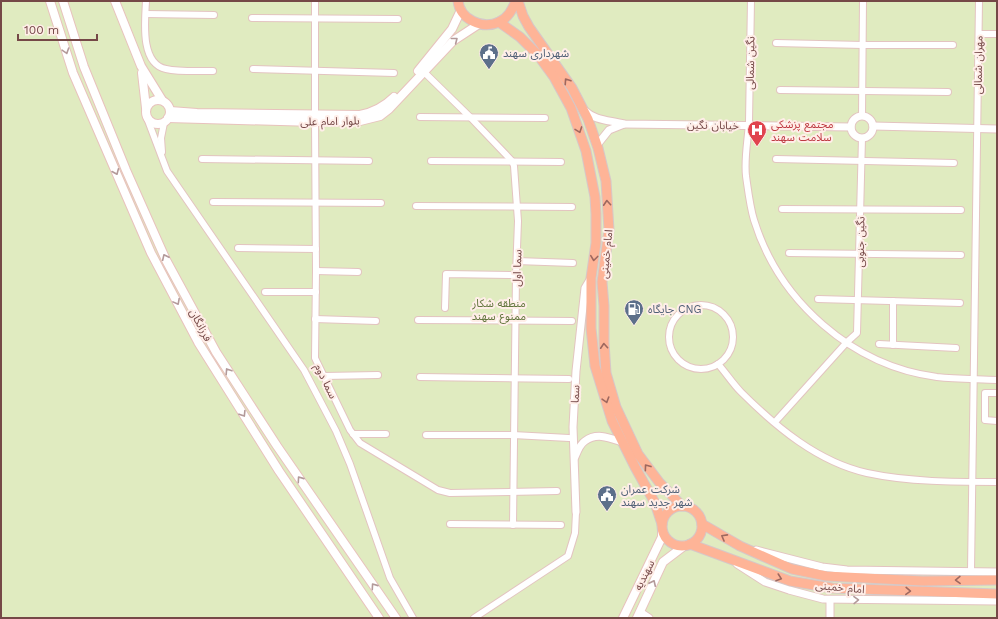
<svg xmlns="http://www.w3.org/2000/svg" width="998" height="619" font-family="'Work Sans','Noto Sans Arabic',sans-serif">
	<rect width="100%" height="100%" fill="#fde8e1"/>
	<rect fill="#e0ebc0" x="1" y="1" width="996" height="617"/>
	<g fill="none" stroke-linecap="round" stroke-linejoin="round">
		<g stroke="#e3c4c0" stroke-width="8">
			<g id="minor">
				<path d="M 146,1 C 145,21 140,64 166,69 C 179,72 199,71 213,71"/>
				<path d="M 751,1 C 750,41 750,81 749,122 C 748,140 744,158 746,176 C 748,190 750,207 754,220 C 779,301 852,366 937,377 C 956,379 977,379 997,380"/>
				<polyline points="146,14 214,15"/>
				<polyline points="252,18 398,19"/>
				<polyline points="979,34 997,34"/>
				<polyline points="776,43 863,45 953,45"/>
				<polyline points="253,69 394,73"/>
				<polyline points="424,72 470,117 512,161 514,166 518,221 516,275 513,525"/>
				<polyline points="780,90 948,92"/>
				<polyline points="315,115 315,1"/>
				<polyline points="862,116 863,1"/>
				<polyline points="420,117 545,118"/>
				<polyline points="147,118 167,171 304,370 336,431 350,464 390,578 413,618"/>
				<polyline points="315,122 316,271 315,358 350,430 360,443 438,490 450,493 557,491"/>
				<polyline points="162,152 161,138 164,123"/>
				<polyline points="202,159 369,161"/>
				<polyline points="776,159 954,163"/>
				<polyline points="431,161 561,162"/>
				<polyline points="213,202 381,203"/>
				<polyline points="416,206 572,207"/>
				<polyline points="782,209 961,210"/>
				<polyline points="238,248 316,249"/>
				<polyline points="789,253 961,255"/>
				<polyline points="517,261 573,263"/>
				<polyline points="316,271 358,272"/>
				<polyline points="265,292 316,292"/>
				<polyline points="818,299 960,303"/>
				<circle cx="701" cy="337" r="32"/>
				<polyline points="445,308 446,274 516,275"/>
				<polyline points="315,319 376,321"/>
				<polyline points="418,320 572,321"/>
				<polyline points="879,344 956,348"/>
				<polyline points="893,345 893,301"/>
				<path d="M 718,364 C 726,373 733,384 741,392 C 776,427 818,462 867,473 C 909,482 954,482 997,482"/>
				<polyline points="324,376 378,375"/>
				<polyline points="420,377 569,379"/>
				<polyline points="997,393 985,393 985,420 997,421"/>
				<polyline points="775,422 847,342 857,333 862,138"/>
				<polyline points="353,434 386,434"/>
				<polyline points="426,435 513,435 569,438"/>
				<polyline points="450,524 561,525"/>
				<polyline points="971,571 979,1"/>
				<polyline points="474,618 568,556 575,533 576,512"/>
			</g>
		</g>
		<g stroke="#e3c4c0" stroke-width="9">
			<g id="tertiary">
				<path d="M 584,110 C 595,121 610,120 624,124 L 851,127"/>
				<circle cx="862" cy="127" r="11"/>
				<polyline points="873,126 997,129"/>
				<polyline points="597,145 609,130 624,124"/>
				<path d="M 575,457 C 577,452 580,444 585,441 C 597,432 610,438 622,442"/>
				<polyline points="576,512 573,427 576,371 585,288 591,278"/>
				<polyline points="756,550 822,567 847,570 997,572"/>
				<polyline points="737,564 765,582 789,590 823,599 997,601"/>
				<polyline points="830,600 830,618"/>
				<polyline points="640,612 649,618"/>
			</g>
		</g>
		<g stroke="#e8c2bd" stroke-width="10">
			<g id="secondary">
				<polyline points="50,1 73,73 151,253 198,342 279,471 379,618"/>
				<polyline points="63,1 84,67 126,170 166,260 216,352 277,446 396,618"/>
				<polyline points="115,1 141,66 162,100"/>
				<polyline points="418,71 452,29 461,10"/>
				<polyline points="142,73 146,108"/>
				<circle cx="158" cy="112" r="12"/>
				<path d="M 170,111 L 197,113 L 360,115 C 374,112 384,107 394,97"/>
				<polyline points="168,118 315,122 360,121 380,116 389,109 453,41 479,24"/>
				<polyline points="623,618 662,537 662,530"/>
				<polyline points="637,618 663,562 684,546"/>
			</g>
		</g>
		<g stroke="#d6c8c8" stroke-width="11">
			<g id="primary">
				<path d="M 458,1 C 460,19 482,30 499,22 C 508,18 512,10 516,1"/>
				<polyline points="518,1 523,16 529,27 572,88 588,119 598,148 606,181 609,230 602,282 604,306 604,342 606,373 616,407 638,454 659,482 682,506"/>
				<polyline points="499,22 520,37 538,55 554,77 571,108 586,151 595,197 596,214 596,243 591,278 591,328 595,366 612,421 635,467 655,503 662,524"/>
				<circle cx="682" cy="526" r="20"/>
				<polyline points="702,524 740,546 792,569 826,576 923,581 997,580"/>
				<polyline points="690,544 790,581 832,588 997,594"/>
			</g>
		</g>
		<use href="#minor" stroke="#fff" stroke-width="6"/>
		<use href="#tertiary" stroke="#fff" stroke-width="7"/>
		<use href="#secondary" stroke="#fff" stroke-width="8"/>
		<use href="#primary" stroke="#feb497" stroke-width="9"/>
	</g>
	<defs><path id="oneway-chevron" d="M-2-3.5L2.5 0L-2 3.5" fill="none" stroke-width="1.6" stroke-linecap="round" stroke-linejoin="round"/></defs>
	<g stroke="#b39a9a">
		<use href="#oneway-chevron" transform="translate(455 40) rotate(-38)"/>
		<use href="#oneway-chevron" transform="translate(66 51) rotate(72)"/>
		<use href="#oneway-chevron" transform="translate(116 172) rotate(67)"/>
		<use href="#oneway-chevron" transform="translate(165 257) rotate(-115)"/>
		<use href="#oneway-chevron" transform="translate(177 302) rotate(62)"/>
		<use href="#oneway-chevron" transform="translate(228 371) rotate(-123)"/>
		<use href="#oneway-chevron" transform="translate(243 414) rotate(58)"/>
		<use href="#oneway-chevron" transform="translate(300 479) rotate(-125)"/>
		<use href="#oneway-chevron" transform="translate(653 583) rotate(-65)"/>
		<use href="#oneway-chevron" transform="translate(374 586) rotate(-125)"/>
		<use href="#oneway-chevron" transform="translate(856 600) rotate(-1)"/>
	</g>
	<g stroke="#9e685f">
		<use href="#oneway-chevron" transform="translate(567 81) rotate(-124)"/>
		<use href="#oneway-chevron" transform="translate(579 130) rotate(70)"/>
		<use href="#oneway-chevron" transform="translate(607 203) rotate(-94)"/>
		<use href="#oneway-chevron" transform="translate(594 258) rotate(97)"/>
		<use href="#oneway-chevron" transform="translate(604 346) rotate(-94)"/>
		<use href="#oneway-chevron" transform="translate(606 400) rotate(73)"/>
		<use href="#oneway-chevron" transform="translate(647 467) rotate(-126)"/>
		<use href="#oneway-chevron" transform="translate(724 537) rotate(-151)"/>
		<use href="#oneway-chevron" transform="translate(779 578) rotate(19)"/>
		<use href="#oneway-chevron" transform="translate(958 580) rotate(179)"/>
		<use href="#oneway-chevron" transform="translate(908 591) rotate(2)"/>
	</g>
	<defs>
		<g id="civic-pin" transform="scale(1)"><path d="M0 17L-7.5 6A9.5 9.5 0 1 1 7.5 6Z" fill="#5c6f8a" stroke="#ffeee8"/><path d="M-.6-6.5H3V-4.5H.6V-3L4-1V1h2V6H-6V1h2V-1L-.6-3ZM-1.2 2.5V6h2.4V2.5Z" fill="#fff"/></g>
		<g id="hospital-pin" transform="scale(1)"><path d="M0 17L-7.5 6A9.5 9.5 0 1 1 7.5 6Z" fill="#e0444e" stroke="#ffeee8"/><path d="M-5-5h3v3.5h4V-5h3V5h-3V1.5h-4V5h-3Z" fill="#fff"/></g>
		<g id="fuel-pin" transform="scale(1)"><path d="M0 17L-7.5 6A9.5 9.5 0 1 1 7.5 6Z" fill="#5c6f8a" stroke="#ffeee8"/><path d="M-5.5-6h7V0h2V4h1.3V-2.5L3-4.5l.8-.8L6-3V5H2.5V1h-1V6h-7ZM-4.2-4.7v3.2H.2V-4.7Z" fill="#fff"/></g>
	</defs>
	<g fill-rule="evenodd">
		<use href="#civic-pin" x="489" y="53"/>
		<use href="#hospital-pin" x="757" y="130"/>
		<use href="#fuel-pin" x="634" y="309"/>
		<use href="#civic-pin" x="607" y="495"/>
	</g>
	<g text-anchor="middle" stroke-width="4" stroke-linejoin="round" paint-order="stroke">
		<g font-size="11" fill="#4e5e75" stroke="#ffeee8" text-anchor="start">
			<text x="503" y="57">شهرداری سهند</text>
			<text x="648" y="313">جایگاه CNG</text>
			<text x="621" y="493">شرکت عمران<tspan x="621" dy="13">شهر جدید سهند</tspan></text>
		</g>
		<g font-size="11" fill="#754847" stroke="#ffeee8">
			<text transform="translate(750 63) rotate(-89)" y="4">نگین شمالی</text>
			<text transform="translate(978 65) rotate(-89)" y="4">مهران شمالی</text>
			<text transform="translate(330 121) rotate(-1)" y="4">بلوار امام علی</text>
			<text transform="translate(713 125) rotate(1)" y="4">خیابان نگین</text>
			<text transform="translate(860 242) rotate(-89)" y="4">نگین جنوبی</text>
			<text transform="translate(606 254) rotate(-84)" y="4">امام خمینی</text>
			<text transform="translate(517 268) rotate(-88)" y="4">سما اول</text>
			<text transform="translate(201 325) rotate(62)" y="4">فرزانگان</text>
			<text transform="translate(326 381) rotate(64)" y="4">سما دوم</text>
			<text transform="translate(575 394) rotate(-87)" y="4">سما</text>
			<text transform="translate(644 575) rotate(-64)" y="4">سهندیه</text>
			<text transform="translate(840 587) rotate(5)" y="4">امام خمینی</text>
		</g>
		<g font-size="11" fill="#be3a42" stroke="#ffeee8" text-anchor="start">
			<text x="771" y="128">مجتمع پزشکی<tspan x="771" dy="13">سلامت سهند</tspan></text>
		</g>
		<g font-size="11" fill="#61753c" stroke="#ffeee8">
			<text x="499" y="307">منطقه شکار<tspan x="499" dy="13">ممنوع سهند</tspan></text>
		</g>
	</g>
	<rect width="998" height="619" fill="none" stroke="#754847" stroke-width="4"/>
	<path d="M18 34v6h79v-6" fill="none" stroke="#754847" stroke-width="2"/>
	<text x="24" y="34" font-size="12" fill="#754847" stroke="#ffeee8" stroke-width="3" paint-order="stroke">100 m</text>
</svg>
